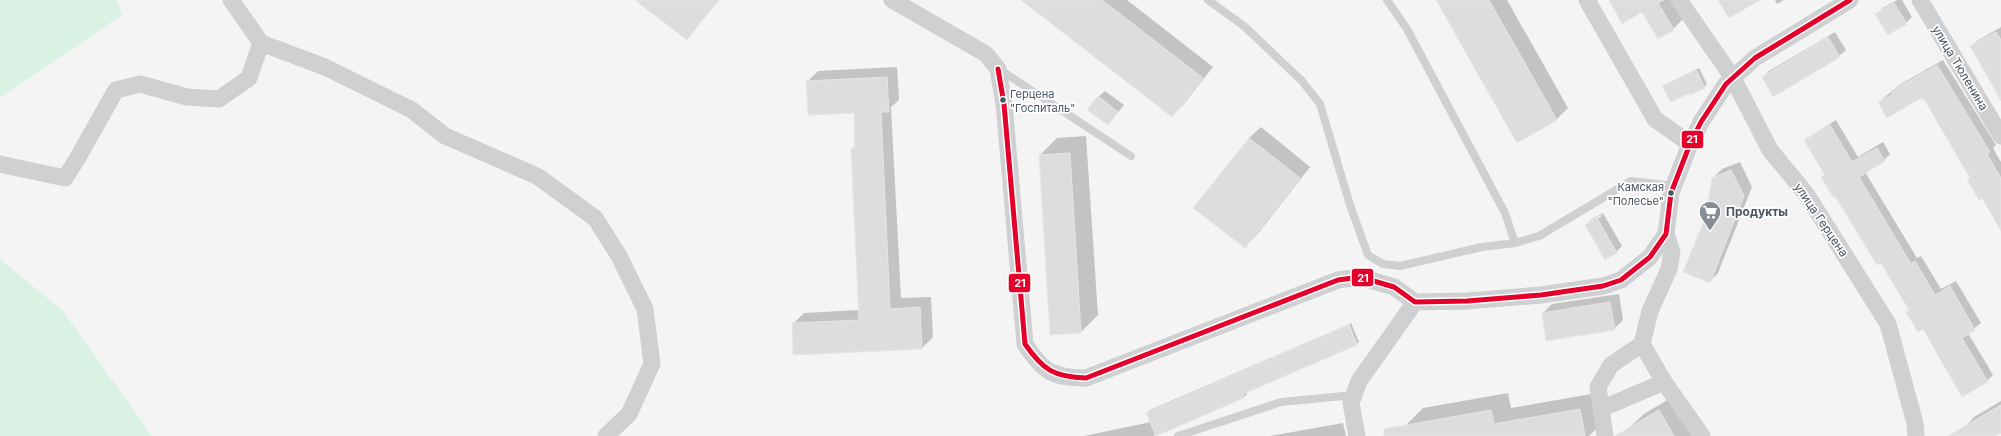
<svg xmlns="http://www.w3.org/2000/svg" width="2001" height="436" font-family="Inter,sans-serif">
	<rect width="100%" height="100%" fill="#f4f4f4"/>
	<g fill="#d9f2e3">
		<polygon points="0,0 117,0 122,15 0,98"/>
		<polygon points="0,259 63,311 152,436 0,436"/>
	</g>
	<g fill="#0003" fill-rule="evenodd">
		<polygon points="636,0 719,0 687,39"/>
		<polygon points="1023,0 1127,0 1213,67 1183,105 1172,116"/>
		<polygon points="1437,0 1507,0 1568,108 1557,119 1517,141"/>
		<polygon points="1610,0 1674,0 1684,18 1673,29 1642,11"/>
		<polygon points="1775,0 1784,0 1777,4"/>
		<polygon points="1897,0 1902,0 1912,17 1906,23 1876,14 1883,8"/>
		<polygon points="2001,27 2001,101 1971,47 1977,41"/>
		<polygon points="1835,32 1846,50 1839,56 1763,77 1769,71"/>
		<polygon points="1943,60 1996,145 1993,148 2001,162 2001,229 1925,98 1922,96 1879,102 1899,85"/>
		<polygon points="897,67 899,100 891,107 901,298 931,297 933,337 922,348 794,354 793,324 804,313 859,310 852,149 856,145 855,112 808,81 818,71"/>
		<polygon points="1699,68 1707,84 1704,87 1689,91 1663,86"/>
		<polygon points="1105,91 1124,105 1108,124 1098,97"/>
		<polygon points="1836,120 1858,157 1883,142 1890,154 1884,160 1865,172 1917,258 1921,256 1941,289 1956,281 1981,323 1968,333 1993,375 1987,381 1923,328 1806,140 1812,135"/>
		<polygon points="1261,127 1310,167 1256,236 1245,247 1249,138"/>
		<polygon points="1086,136 1098,315 1081,332 1040,155 1057,138"/>
		<polygon points="1740,162 1752,187 1718,273 1709,282 1707,216 1713,178 1722,169"/>
		<path d="M 1603,213 L 1622,246 L 1616,252 L 1586,225 L 1592,219 ZM 1601,215 L 1602,216 L 1592,222 L 1592,220 Z"/>
		<polygon points="1619,294 1623,320 1614,329 1543,313 1552,304"/>
		<polygon points="1351,323 1359,342 1357,344 1349,324"/>
		<polygon points="1347,325 1355,345 1246,392 1247,394 1244,397 1153,436 1084,436 1151,422 1147,413 1150,410"/>
		<polygon points="1508,393 1511,408 1597,393 1602,423 1589,436 1408,436 1406,425 1423,408"/>
		<polygon points="1674,396 1697,436 1634,436 1629,428 1644,414"/>
		<polygon points="2001,401 2001,432 1993,436 1968,436 1964,428 1974,417"/>
		<polygon points="1343,423 1346,436 1270,436"/>
	</g>
	<g fill="#ddddde" stroke="#e5e6e7">
		<polygon points="635,0 718,0 687,40"/>
		<polygon points="1021,0 1102,0 1203,78 1172,117"/>
		<polygon points="1436,0 1489,0 1557,120 1517,143"/>
		<polygon points="1609,0 1664,0 1658,3 1674,30 1658,39 1642,12 1622,24"/>
		<polygon points="1718,0 1760,0 1729,18"/>
		<polygon points="1894,3 1907,24 1888,35 1875,14"/>
		<polygon points="1996,32 2001,40 2001,100 1970,46"/>
		<polygon points="1828,37 1840,57 1773,97 1762,77"/>
		<polygon points="1937,65 1990,152 1987,154 2001,178 2001,231 1982,198 1979,200 1967,180 1970,178 1924,99 1923,100 1921,98 1887,118 1878,102 1893,94 1891,91"/>
		<polygon points="1696,70 1705,88 1690,95 1689,93 1671,102 1662,86"/>
		<polygon points="887,77 889,112 881,112 890,309 920,307 922,349 793,355 792,323 859,320 851,149 855,149 854,113 808,115 806,81"/>
		<polygon points="1098,96 1118,112 1108,125 1087,110"/>
		<polygon points="1830,125 1852,162 1877,148 1885,161 1859,177 1911,264 1915,261 1935,295 1950,286 1975,330 1962,338 1988,382 1962,397 1923,329 1918,332 1906,312 1909,310 1881,263 1877,265 1835,196 1833,197 1821,177 1825,175 1804,140"/>
		<polygon points="1249,138 1300,178 1245,248 1193,208"/>
		<polygon points="1070,153 1081,333 1050,335 1039,155"/>
		<polygon points="1731,170 1744,196 1710,283 1683,272 1706,216 1712,178"/>
		<polygon points="1597,218 1617,253 1605,260 1585,225"/>
		<polygon points="1610,302 1615,330 1546,341 1542,313"/>
		<polygon points="1348,325 1357,345 1243,394 1244,398 1156,436 1146,413"/>
		<polygon points="2001,405 2001,433 1995,436 1948,436"/>
		<polygon points="1580,409 1585,436 1384,436 1384,429 1491,410 1494,424"/>
		<polygon points="1659,410 1674,436 1615,436"/>
	</g>
	<g fill="none" stroke-linecap="round" stroke-linejoin="round">
		<g stroke="#ced0d2" stroke-width="8">
			<polyline points="1208,0 1244,26 1302,81 1320,104 1350,205 1368,255 1383,264 1400,266 1482,247 1515,243 1539,236 1631,181 1674,186"/>
			<polyline points="1387,0 1407,29 1505,213 1515,243"/>
			<polyline points="999,69 1131,156"/>
			<polyline points="1178,436 1281,402 1354,395"/>
		</g>
		<g stroke="#ced0d2" stroke-width="17">
			<polyline points="231,0 261,43 325,67 412,110 445,136 537,176 595,218 619,256 645,309 652,364 629,414 606,436"/>
			<path d="M 892,0 L 986,54 L 998,69 L 1004,104 L 1025,344 C 1043,372 1053,378 1086,378 L 1338,280 L 1360,277 L 1394,287 L 1415,302 L 1467,301 L 1541,295 L 1603,286 L 1621,280 L 1650,257 L 1666,234 L 1671,193 L 1690,144 L 1701,122 L 1726,84 L 1755,58 L 1850,0"/>
			<polyline points="1587,0 1655,119 1690,144"/>
			<polyline points="1679,0 1733,78 1770,150 1807,195 1888,324 1915,423 1916,436"/>
			<polyline points="1920,0 2001,136"/>
			<polyline points="0,164 65,178 77,159 116,90 140,84 187,97 219,99 249,78 261,43"/>
			<polyline points="1666,234 1672,252 1669,269 1650,311 1642,344 1664,382 1702,436"/>
			<polyline points="1601,409 1664,382"/>
			<polyline points="1357,436 1351,403 1359,381 1415,302"/>
			<polyline points="1605,436 1598,387 1611,365 1642,344"/>
		</g>
		<g stroke="#fff" stroke-width="8">
			<path id="bus-1" d="M 998,69 L 1004,104 L 1025,344 C 1043,370 1054,377 1086,378 L 1338,280 L 1360,277 L 1394,287 L 1415,302 L 1467,301 L 1541,295 L 1603,286 L 1621,280 L 1650,257 L 1666,234 L 1671,193 L 1690,144 L 1701,122 L 1726,84 L 1755,58 L 1850,0"/>
		</g>
		<use href="#bus-1" stroke="#e4002b" stroke-width="5"/>
	</g>
	<defs>
		<g id="supermarket-pin" transform="scale(1.15)"><path d="M0 17L-7.5 6A9.5 9.5 0 1 1 7.5 6Z" fill="#868d94" stroke="#fff"/><path d="M-6-5.5h2.5l.6 2H6L4.5 2H-2.5L-4.4-4H-6ZM-1.5 3.2a1.3 1.3 0 1 0 .1 0ZM3 3.2a1.3 1.3 0 1 0 .1 0Z" fill="#fff"/></g>
	</defs>
	<g fill-rule="evenodd">
		<use href="#supermarket-pin" x="1710" y="212"/>
	</g>
	<g fill="#4a5661" stroke="#fff" stroke-width="1.5">
		<circle cx="1003" cy="100" r="3.5"/>
		<circle cx="1671" cy="193" r="3.5"/>
	</g>
	<g text-anchor="middle" stroke-width="3.5" stroke-linejoin="round" paint-order="stroke">
		<g font-size="11" fill="#4a5661" stroke="#fff" text-anchor="start">
			<text x="1010" y="98">Герцена<tspan x="1010" dy="14">"Госпиталь"</tspan></text>
			<text x="1664" y="191" text-anchor="end">Камская<tspan x="1664" dy="14">"Полесье"</tspan></text>
		</g>
		<g font-size="12" fill="#4a5661" stroke="#fff">
			<text transform="translate(1960 68) rotate(59)" y="4">улица Тюленина</text>
			<text transform="translate(1821 220) rotate(56)" y="4">улица Герцена</text>
		</g>
		<g font-size="12" font-weight="bold" fill="#4a5661" stroke="#fff" text-anchor="start">
			<text x="1726" y="216">Продукты</text>
		</g>
	</g>
	<g stroke="#fff" stroke-width="1.5">
		<rect x="1681" y="130" width="23" height="19" rx="4" fill="#e4002b"/>
		<rect x="1351" y="268" width="23" height="19" rx="4" fill="#e4002b"/>
		<rect x="1008" y="273" width="23" height="20" rx="4" fill="#e4002b"/>
	</g>
	<g font-size="11" text-anchor="middle" font-weight="bold" fill="#fff">
		<text x="1692" y="143">21</text>
		<text x="1363" y="282">21</text>
		<text x="1020" y="287">21</text>
	</g>
</svg>
